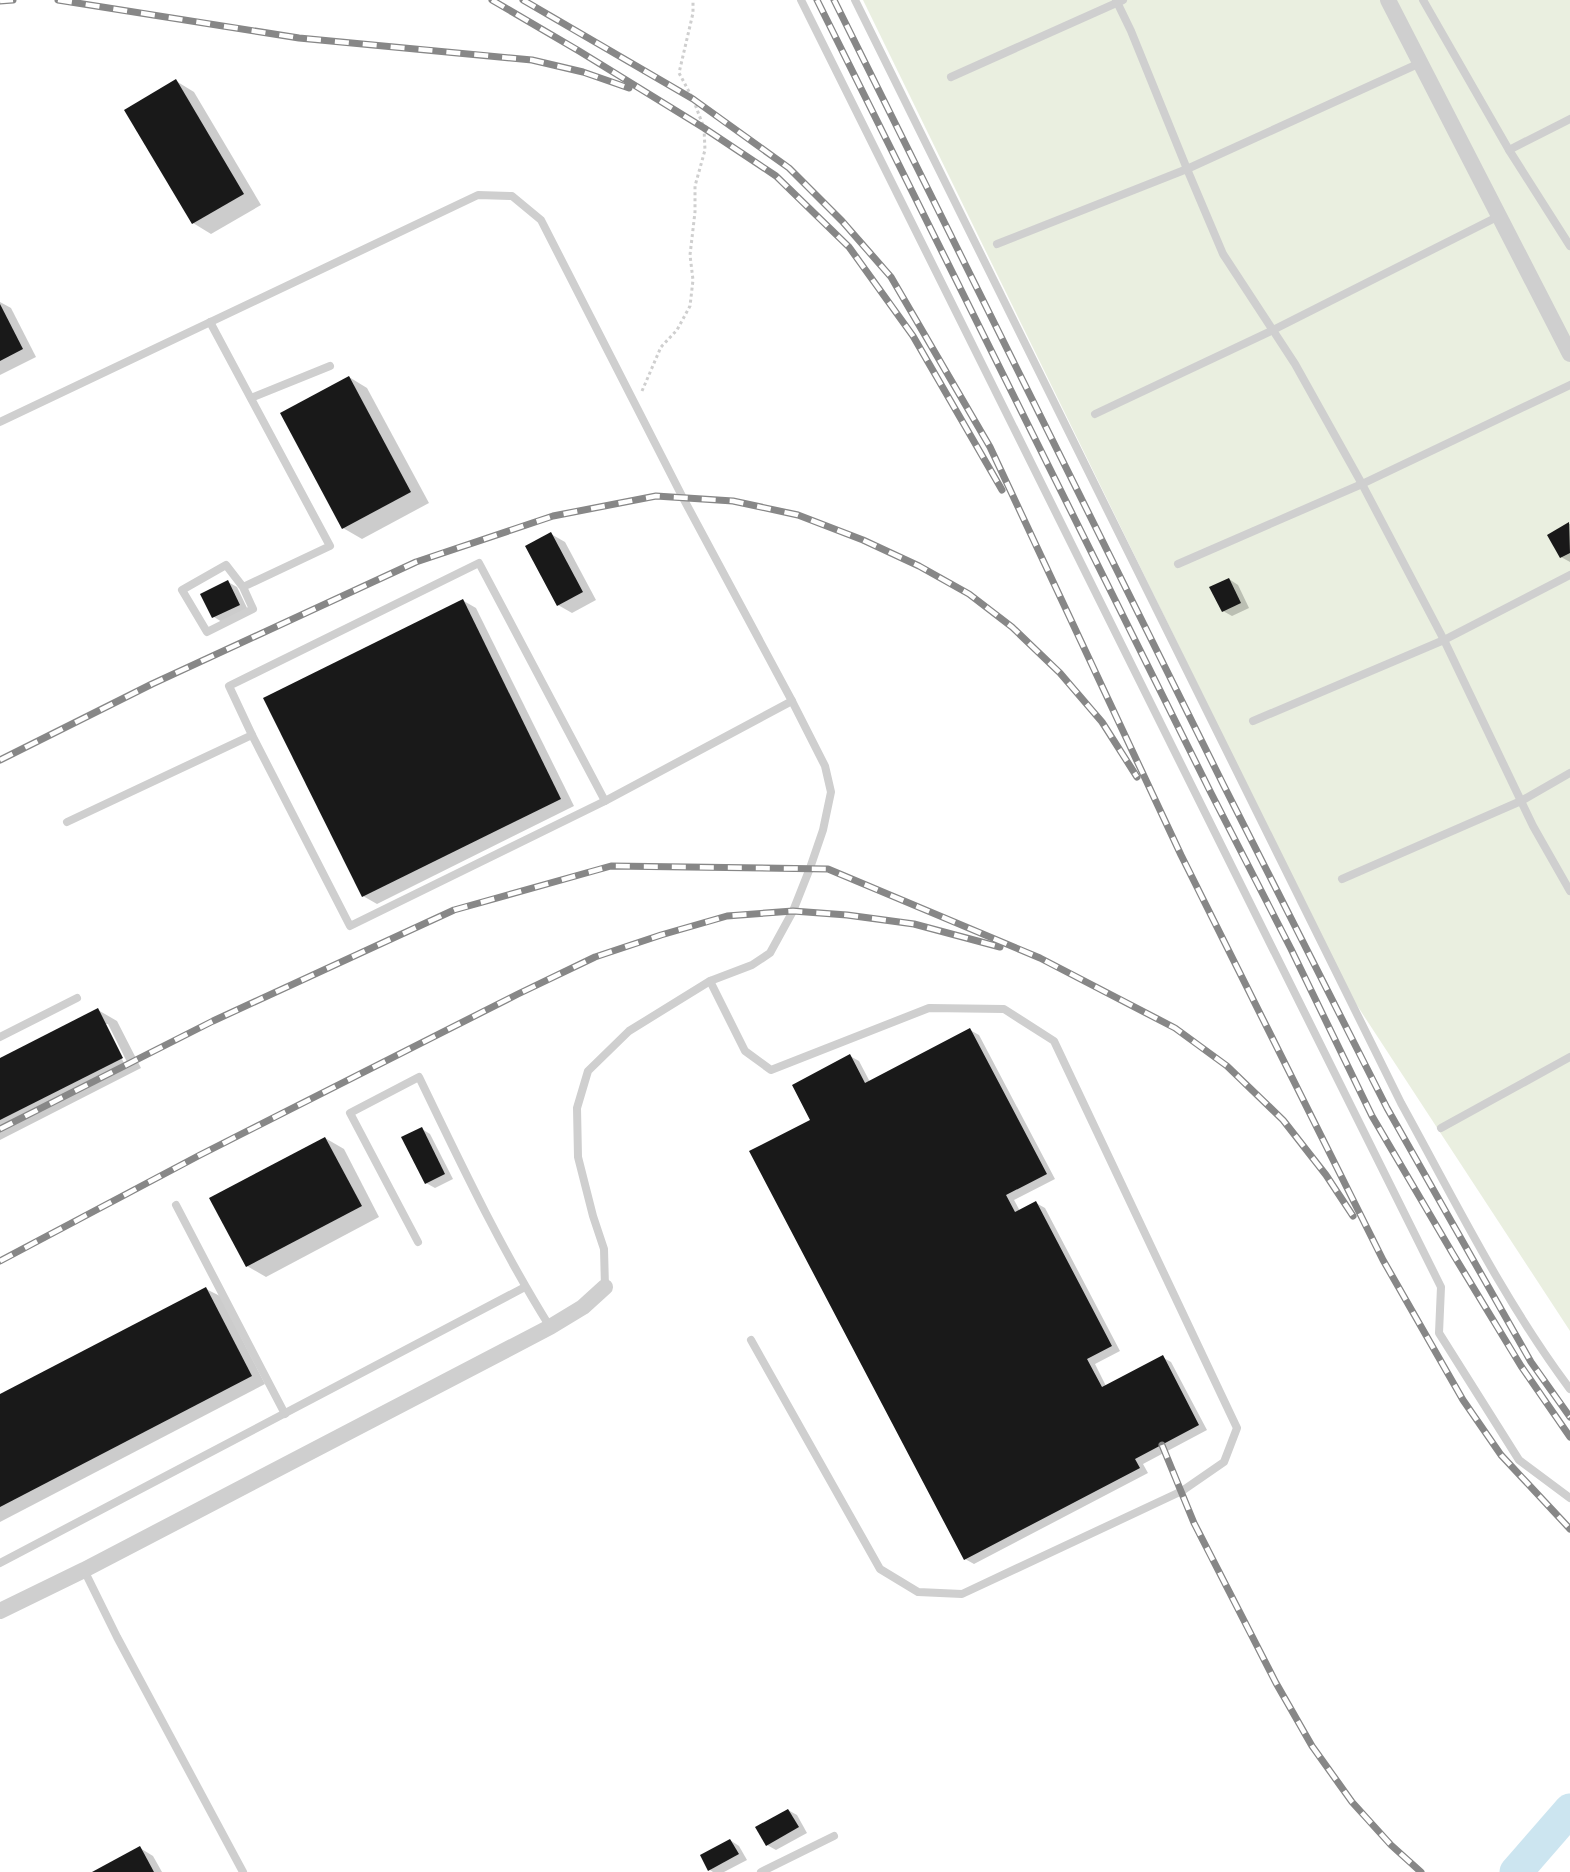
<svg xmlns="http://www.w3.org/2000/svg" width="1570" height="1872" font-family="'PT Sans Narrow',sans-serif">
	<rect width="100%" height="100%" fill="#fff"/>
	<polygon fill="#eaefe0" points="863,0 1570,0 1570,1331 1347,990"/>
	<g fill="#0003" fill-rule="evenodd">
		<polygon points="176,81 194,92 261,205 211,234 193,223"/>
		<polygon points="0,302 11,308 36,357 0,375"/>
		<polygon points="349,377 367,388 429,503 362,539 343,528"/>
		<polygon points="1569,524 1570,524 1570,562 1561,557 1549,536"/>
		<polygon points="551,534 565,542 596,600 572,613 558,605"/>
		<polygon points="1229,579 1238,585 1249,608 1232,616 1223,611"/>
		<polygon points="228,582 237,587 248,610 222,622 214,617 202,595"/>
		<polygon points="462,600 476,608 574,806 377,904 363,896"/>
		<path d="M 98,1010 L 117,1021 L 141,1068 L 0,1140 L 0,1060 ZM 104,1024 L 108,1024 L 128,1064 L 125,1065 Z"/>
		<polygon points="970,1030 979,1035 1055,1179 1014,1200 1020,1211 1036,1203 1045,1208 1120,1351 1095,1364 1106,1386 1162,1357 1171,1362 1207,1430 1143,1464 1148,1473 974,1564 965,1559 812,1120 850,1056 859,1061 870,1082"/>
		<polygon points="422,1129 430,1134 453,1179 435,1188 426,1183"/>
		<polygon points="325,1138 344,1149 379,1217 266,1277 247,1266"/>
		<polygon points="206,1289 220,1296 265,1384 0,1522 0,1396"/>
		<polygon points="788,1810 797,1815 807,1833 776,1850 767,1845"/>
		<polygon points="730,1840 739,1846 747,1860 724,1872 713,1872 710,1870"/>
		<polygon points="140,1848 153,1856 162,1872 95,1872"/>
	</g>
	<g fill="none" stroke-linecap="round" stroke-linejoin="round">
		<polyline stroke="#cce5f0" stroke-width="33" points="1516,1872 1570,1810"/>
	</g>
	<g fill="#191919">
		<polygon points="176,79 244,194 192,224 124,110"/>
		<polygon points="0,304 23,349 0,361"/>
		<polygon points="349,376 411,492 342,529 280,413"/>
		<polygon points="1569,522 1570,553 1560,558 1547,535"/>
		<polygon points="551,532 583,592 557,606 525,546"/>
		<polygon points="1229,578 1241,603 1222,612 1209,587"/>
		<polygon points="228,580 240,605 212,618 200,594"/>
		<polygon points="463,599 561,799 362,897 263,698"/>
		<polygon points="98,1008 123,1058 0,1120 0,1058"/>
		<polygon points="970,1028 1047,1174 1006,1195 1015,1212 1036,1201 1112,1346 1087,1359 1102,1387 1163,1355 1199,1425 1135,1459 1140,1468 964,1560 749,1151 810,1120 792,1085 850,1054 865,1083"/>
		<polygon points="422,1127 445,1174 425,1184 401,1137"/>
		<polygon points="325,1137 362,1206 246,1267 209,1198"/>
		<polygon points="206,1287 252,1376 0,1507 0,1394"/>
		<polygon points="788,1809 799,1827 766,1846 755,1827"/>
		<polygon points="730,1839 739,1854 708,1871 700,1855"/>
		<polygon points="140,1846 154,1872 92,1872"/>
	</g>
	<g fill="none" stroke-linecap="round" stroke-linejoin="round">
		<polyline stroke="#cfcfcf" stroke-width="3" stroke-dasharray="3 3" stroke-linecap="butt" points="642,391 661,347 677,330 690,306 693,280 690,255 695,212 695,186 705,150 704,128 693,99 679,73 693,13 693,0"/>
		<g stroke="#cfcfcf" stroke-width="8">
			<polyline points="801,0 1441,1287 1439,1333 1519,1460 1570,1498"/>
			<path d="M 855,0 L 1401,1103 C 1454,1199 1504,1301 1570,1389"/>
			<polyline points="1116,0 1131,31 1187,169 1223,254 1295,364 1362,484 1444,640 1533,826 1570,891"/>
			<polyline points="1423,0 1509,150 1570,246"/>
			<polyline points="951,77 1123,0"/>
			<polyline points="1509,150 1570,119"/>
			<polyline points="997,244 1187,169 1420,63"/>
			<polyline points="210,322 330,546 243,587 226,565 182,590 207,632 253,609 243,587"/>
			<polyline points="251,398 330,366"/>
			<polyline points="1095,414 1273,330 1499,216"/>
			<polyline points="0,422 478,195 512,196 541,220 682,496 792,701 825,766 831,792 823,830 810,868 793,911 770,953 752,965 710,981 629,1031 588,1071 577,1108 578,1157 593,1216 604,1249 605,1287"/>
			<polyline points="1178,564 1362,484 1570,385"/>
			<polyline points="1253,721 1444,640 1570,575"/>
			<polyline points="252,735 350,926 605,801"/>
			<polyline points="67,822 252,735 229,686 479,563 605,801 792,701"/>
			<polyline points="1342,879 1521,801 1570,773"/>
			<polyline points="710,981 745,1051 771,1070 929,1008 1004,1009 1054,1041 1237,1428 1224,1462 1182,1491 962,1594 918,1592 880,1569 751,1340"/>
			<polyline points="0,1037 77,998"/>
			<polyline points="1441,1128 1570,1057"/>
			<polyline points="176,1205 285,1414"/>
			<path d="M 418,1242 L 350,1113 L 419,1077 C 460,1162 500,1247 550,1327"/>
			<polyline points="0,1563 525,1287"/>
			<polyline points="84,1570 117,1637 243,1872"/>
			<polyline points="761,1872 834,1836"/>
		</g>
		<g stroke="#cfcfcf" stroke-width="16">
			<polyline points="1388,0 1570,354"/>
			<polyline points="0,1611 84,1570 550,1327 583,1307 605,1287"/>
		</g>
		<g stroke="#878787" stroke-width="7">
			<g id="rail">
				<polyline points="58,0 299,38 532,60 583,72 629,88"/>
				<polyline points="492,0 579,51 704,128 776,176 849,247 913,336 1002,490"/>
				<polyline points="523,0 693,99 789,168 842,221 891,277 990,447 1181,855 1383,1260 1463,1400 1501,1455 1570,1529"/>
				<polyline points="817,0 1211,793 1291,949 1372,1116 1453,1254 1521,1366 1570,1437"/>
				<polyline points="834,0 1224,786 1387,1108 1531,1362 1570,1417"/>
				<polyline points="0,1 13,0"/>
				<polyline points="0,760 152,684 416,562 553,516 656,496 733,501 798,515 863,540 919,566 969,594 1012,627 1060,673 1102,722 1137,777"/>
				<polyline points="0,1129 213,1021 454,910 611,866 828,869 1040,958 1175,1028 1227,1066 1283,1120 1326,1175 1353,1216"/>
				<polyline points="0,1261 200,1155 518,994 595,957 661,935 727,916 793,911 847,915 914,924 1000,947"/>
				<polyline points="1162,1445 1194,1523 1276,1683 1312,1746 1352,1802 1391,1845 1421,1872"/>
			</g>
		</g>
		<use href="#rail" stroke="#fff" stroke-width="4.5" stroke-dasharray="14" stroke-linecap="butt"/>
	</g>
</svg>
